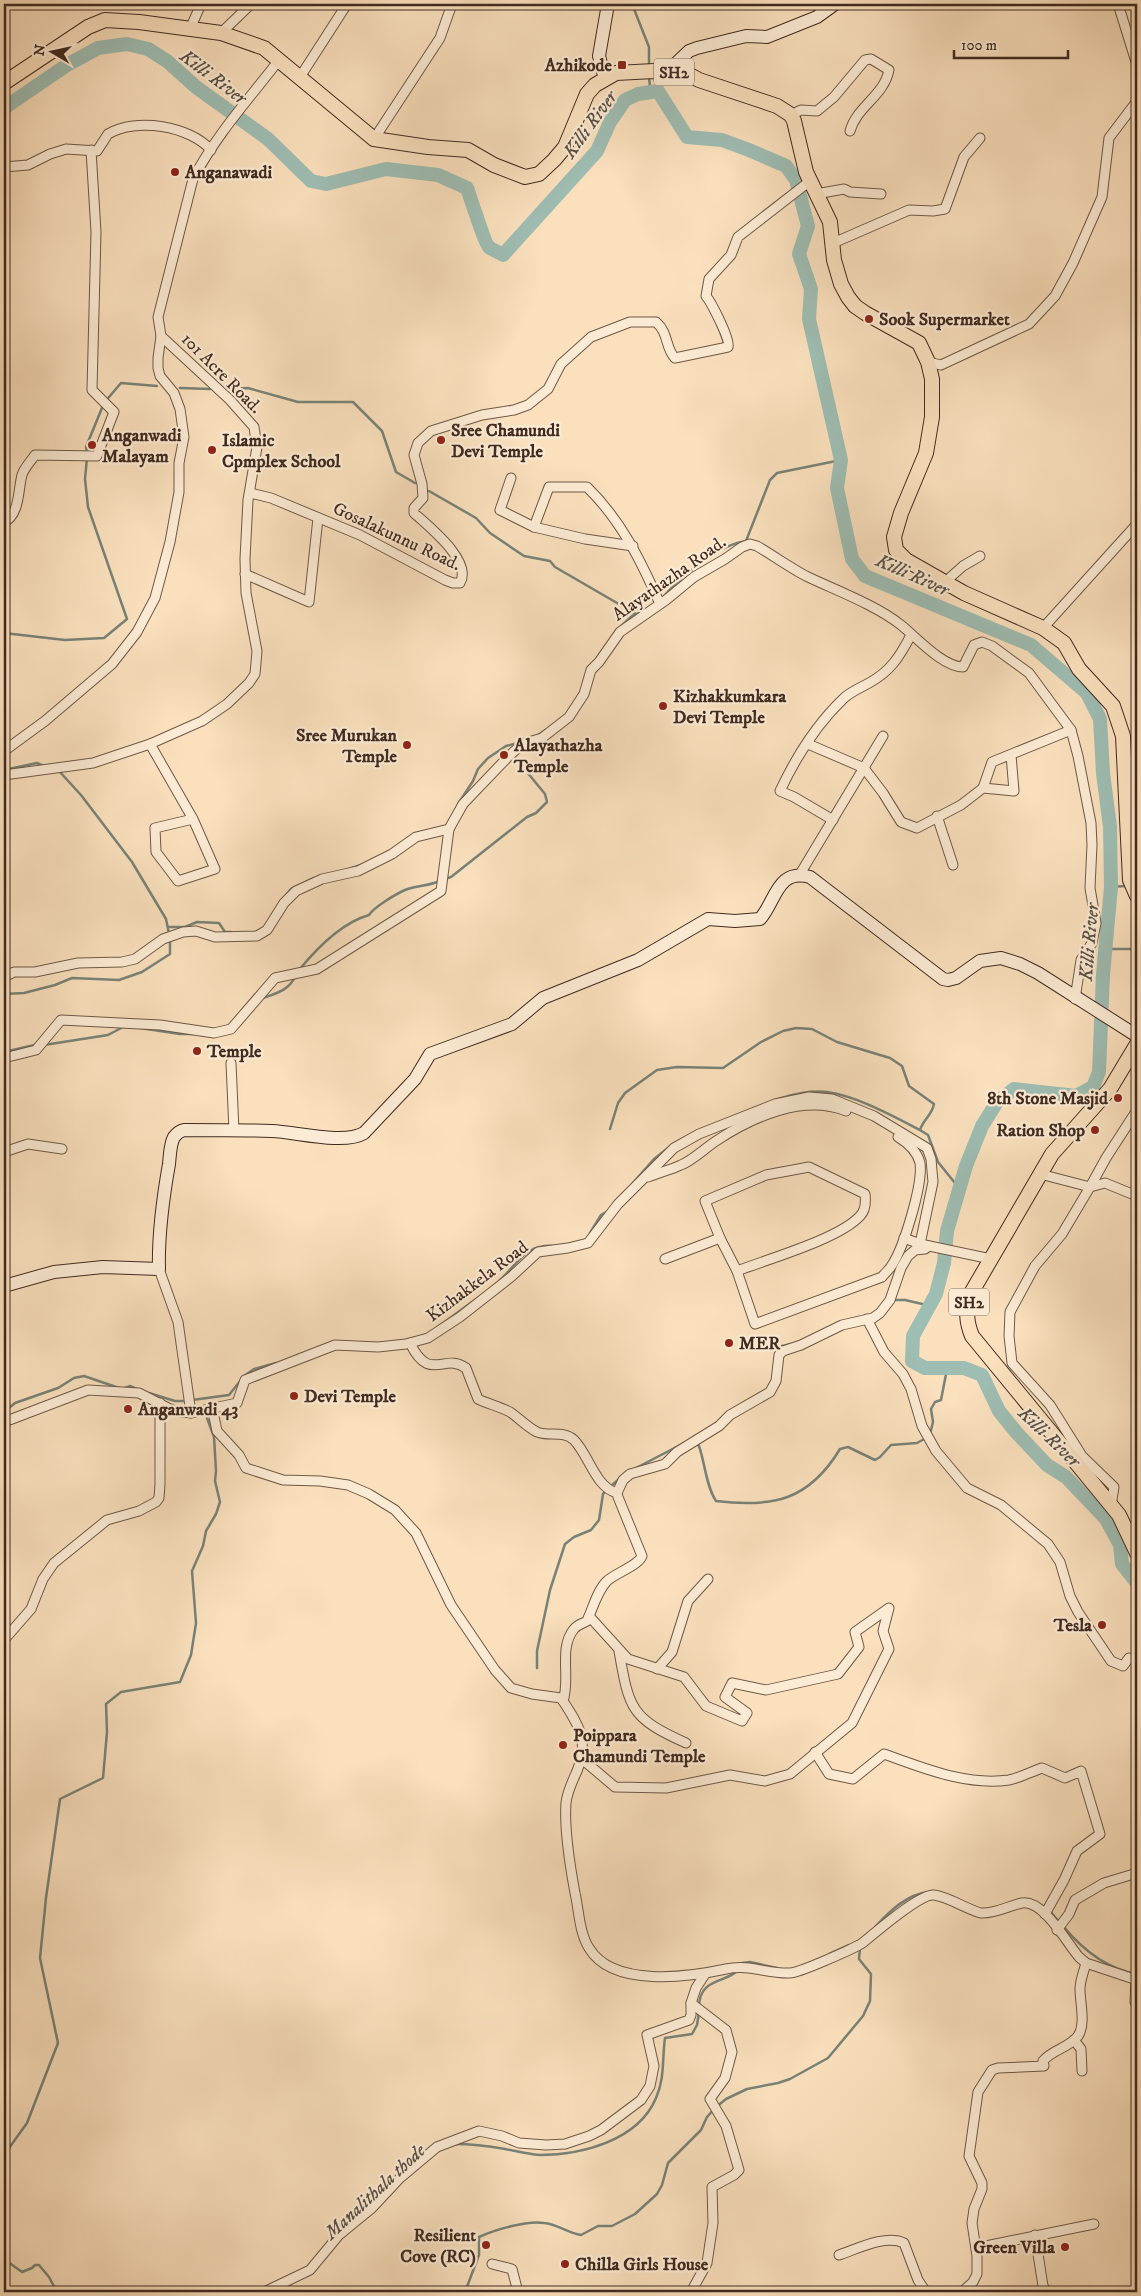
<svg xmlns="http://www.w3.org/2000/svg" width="1141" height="2296" font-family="'IM FELL DW Pica',serif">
	<rect width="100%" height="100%" fill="#fae0bd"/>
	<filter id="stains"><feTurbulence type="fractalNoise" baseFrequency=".004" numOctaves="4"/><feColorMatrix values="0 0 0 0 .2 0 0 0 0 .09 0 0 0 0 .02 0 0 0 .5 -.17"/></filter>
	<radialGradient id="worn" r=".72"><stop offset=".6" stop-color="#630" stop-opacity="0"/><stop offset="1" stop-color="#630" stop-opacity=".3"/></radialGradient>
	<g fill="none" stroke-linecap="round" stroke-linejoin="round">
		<g stroke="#788278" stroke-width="2.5">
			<polyline points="632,4 649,47 649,64"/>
			<polyline points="642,93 650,86 649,78"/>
			<polyline points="180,388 210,389"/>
			<polyline points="227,389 248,388 298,402 353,402 382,431 396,472 415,483"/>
			<polyline points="87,453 86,447 104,403 121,383 157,386"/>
			<polyline points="429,491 476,518 490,533 524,556 550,561 555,567 636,614"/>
			<polyline points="746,541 770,480 777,473 841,460"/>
			<path d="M 663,597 C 683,575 717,544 748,541"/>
			<polyline points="617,630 632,616 642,612"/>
			<polyline points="4,633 65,640 104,638 127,619 88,507 85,479 87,458"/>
			<polyline points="535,737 547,729"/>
			<polyline points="4,770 37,763 44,766"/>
			<polyline points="59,771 81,795 132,862 166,919 169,934"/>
			<polyline points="458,804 473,781 478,769 488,758 506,746 518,743"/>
			<polyline points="345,870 361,865"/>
			<polyline points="445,879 451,877 527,817 536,813 547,802 545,794 513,755"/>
			<polyline points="1111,887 1125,886"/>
			<polyline points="282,900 291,889 314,878"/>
			<polyline points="169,927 185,927 197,922 219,923 225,932 231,932"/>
			<polyline points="1106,949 1137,949"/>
			<path d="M 299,970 C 317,948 341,923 369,915 C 374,907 396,894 405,890 C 415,886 428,886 440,881"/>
			<polyline points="4,994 24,993 55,985 72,978 119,980 142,972 170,954 170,940"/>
			<path d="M 261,999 C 276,993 288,991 295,977"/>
			<polyline points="140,1028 180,1034 194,1034"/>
			<polyline points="44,1045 108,1035 123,1027"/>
			<polyline points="4,1052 39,1044"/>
			<path d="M 778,1099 C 792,1094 812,1090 827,1092 C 857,1096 893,1116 920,1130"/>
			<path d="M 610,1129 L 618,1103 L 625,1093 L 657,1070 L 677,1067 L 723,1068 L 761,1042 L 783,1031 L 796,1028 L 812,1029 L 837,1042 L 890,1058 L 902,1066 L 909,1086 L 934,1104 C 932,1115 923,1120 920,1130 L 928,1135 L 938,1162 L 959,1188"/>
			<polyline points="672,1144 689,1135"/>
			<polyline points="632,1184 654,1159 668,1148"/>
			<polyline points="590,1233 601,1215 608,1211"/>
			<path d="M 499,1281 C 518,1264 524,1244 554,1246"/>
			<polyline points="892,1300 905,1300 931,1306"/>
			<polyline points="848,1320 859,1317"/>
			<polyline points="439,1326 479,1297"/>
			<polyline points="780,1348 782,1346 800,1342"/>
			<polyline points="244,1376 254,1369 276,1363"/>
			<polyline points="149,1393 175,1401 187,1401"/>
			<polyline points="192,1400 229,1395 241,1380"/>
			<polyline points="4,1412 15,1403 58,1388 74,1378 84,1376 122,1389 130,1386 139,1390"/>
			<polyline points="930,1434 933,1422 931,1409 935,1402 941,1400 947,1369"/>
			<path d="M 696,1444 L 699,1446 C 705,1463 706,1486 716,1501 C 774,1508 809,1500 840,1449 L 848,1447 L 875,1460 L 880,1457 L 891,1445 L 917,1443 L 926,1438"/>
			<polyline points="636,1468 688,1441"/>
			<polyline points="610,1487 619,1479"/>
			<polyline points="537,1668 537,1651 550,1590 565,1544 574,1537 591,1530 599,1520 603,1494 606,1491"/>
			<polyline points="1050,1911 1059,1922"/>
			<path d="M 876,1926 C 890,1911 907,1894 929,1892"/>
			<path d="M 1063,1926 C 1082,1949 1107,1969 1137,1974"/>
			<polyline points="829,1954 849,1945"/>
			<polyline points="740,1966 742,1963 750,1962 777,1968"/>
			<path d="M 699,2006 C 700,1978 725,1983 737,1971"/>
			<path d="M 455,2144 C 472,2144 488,2146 505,2149 C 516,2151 527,2154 539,2155 C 581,2155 638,2141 656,2098 C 665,2078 662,2059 665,2038 L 692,2034 L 697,2025 L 699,2012"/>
			<polyline points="4,2155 27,2123 58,2043 40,1958 46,1898 60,1799 103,1778 107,1732 106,1704 121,1692 180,1682 191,1655 196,1623 192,1571 203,1546 206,1531 216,1514 220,1502 215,1481 216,1471 214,1437 207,1418"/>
			<polyline points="4,2259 22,2272 32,2268 35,2265 39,2265 49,2277 57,2292"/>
			<polyline points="275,2292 298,2280"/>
			<path d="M 465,2292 L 479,2255 L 479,2237 C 494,2230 527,2220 544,2223 C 557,2224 568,2233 581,2235 L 598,2226 L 612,2226 L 635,2214 L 657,2194 L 662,2185 L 668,2163 L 701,2130 L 707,2117 L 715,2108 L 726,2099 L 747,2089 L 778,2083 L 790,2079 L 828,2058 L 863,2016 L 870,2001 L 871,1974 L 859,1959 L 860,1948"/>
		</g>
		<path stroke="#9ebdb3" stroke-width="14" d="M 4,108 L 67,65 L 98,48 L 127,44 L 148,49 L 167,61 L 196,87 L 268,139 L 311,181 L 326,184 L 386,169 L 438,175 L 467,188 C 470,196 485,244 489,247 C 492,250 499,252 503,255 L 597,151 L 610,122 L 625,100 L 638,94 L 658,91 L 687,137 L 722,140 L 749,150 L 786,166 L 796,180 L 808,226 L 799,254 L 811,289 L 809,319 L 841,460 L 837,488 L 852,559 L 865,576 L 1031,645 L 1087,693 L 1100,719 L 1103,773 L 1110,827 L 1111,887 L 1103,975 L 1099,1072 L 1093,1087 L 1076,1096 L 1014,1089 L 997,1102 L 982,1126 L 966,1166 L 947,1231 L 944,1263 L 936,1294 L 913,1336 L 912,1361 L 925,1368 L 964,1368 L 982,1375 L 999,1411 L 1016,1432 L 1047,1465 L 1066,1477 L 1106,1519 L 1120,1545 L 1122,1564 L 1137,1583"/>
		<g stroke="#6e5847" stroke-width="11">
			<g id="street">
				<polyline points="1118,4 1137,65"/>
				<polyline points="190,29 201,4"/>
				<polyline points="221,33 251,4"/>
				<polyline points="300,77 347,4"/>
				<path d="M 791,115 L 801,110 L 817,111 L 834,97 L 865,60 L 871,59 L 889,70 C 884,96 857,106 850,131"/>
				<polyline points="374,139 440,38 452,4"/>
				<path d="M 4,167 L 28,165 L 50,154 L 66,149 L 97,151 L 108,134 C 136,117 190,126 211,150"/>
				<polyline points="816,194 844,189 850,192 881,194"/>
				<polyline points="831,244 909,210 933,211 945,209 964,157 980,138"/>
				<polyline points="928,362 941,365 1029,324 1055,296 1073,263 1102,197 1109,138 1137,101"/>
				<polyline points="511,478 500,510 534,527 585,539 633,546"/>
				<path d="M 250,493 L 271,498 L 360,535 L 445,580 L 453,583 L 460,583 C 473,561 428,526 414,513 L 414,508 L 423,498 L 422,484 L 414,455 L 418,443 L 431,431 L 482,415 L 514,410 L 528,405 L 548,389 L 561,364 L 591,337 L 630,322 L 656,322 C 669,333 665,348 675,358 L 728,347 C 731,340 711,302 706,296 L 709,279 L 731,255 L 738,237 L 810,181"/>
				<path d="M 4,522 C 20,515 18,489 22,475 C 24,468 31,461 35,455 L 97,456 L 114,412 L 92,390 L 96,232 L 91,150"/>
				<path d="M 534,527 L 549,487 L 587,487 C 621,520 641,561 660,604"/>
				<polyline points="245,574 309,602 318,518"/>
				<polyline points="945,582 963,566 980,556"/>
				<polyline points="1043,628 1137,524"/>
				<polyline points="150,744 193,819 215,869 178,881 156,852 155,828 193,819"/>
				<polyline points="808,744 864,768 883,793 901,822 917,828 961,805 983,788 1014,791 1011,755"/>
				<polyline points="4,751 45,721 112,664 137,632 155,598 170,542 179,492 179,463 184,437 180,409 174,393 160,376 158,368 158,358 161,336"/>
				<path d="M 4,775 L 93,763 L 150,744 L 202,721 L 227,704 L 249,683 L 255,674 L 257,651 L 246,593 L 245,559 L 248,500 L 257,447 L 254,427 L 230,400 L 161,336 L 158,317 L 193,179 C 216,135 249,99 279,60"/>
				<polyline points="983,788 992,762 1071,730"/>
				<polyline points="937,816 953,865"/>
				<path d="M 833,820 L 794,797 L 780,791 C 795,759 817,724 843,699 C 850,692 860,688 869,683 C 891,671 900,656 911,635"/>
				<polyline points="800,874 883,736"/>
				<path d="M 4,977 L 14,972 L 35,972 L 78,963 L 122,962 L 135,959 L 163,939 L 183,932 L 196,931 L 215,937 L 257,936 L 267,930 L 284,903 L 296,891 L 322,879 L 358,871 L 392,854 L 416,837 L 449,829 L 463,804 L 508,757 L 522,744 L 542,738 L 569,717 L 584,694 L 591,670 L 599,662 L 620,632 L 666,600 L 694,577 L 725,559 L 742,547 L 750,544 L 757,546 C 774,556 789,567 806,576 C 835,590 876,605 901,625 C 917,638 943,667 963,667 L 974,645 L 982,642 L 992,646 L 1029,673 L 1071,730 L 1078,756 L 1091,823 L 1092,845 L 1090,888 L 1096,923 L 1092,943 L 1081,960 L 1075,999"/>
				<polyline points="4,1058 36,1050 61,1020 160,1025 214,1033 231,1029 275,978 317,969 441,891 449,829"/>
				<polyline points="231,1063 234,1131"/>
				<polyline points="4,1152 28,1144 62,1149"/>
				<polyline points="1040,1174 1090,1187 1106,1158 1137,1110"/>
				<path d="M 648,1177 C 658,1173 670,1170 681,1165 C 693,1160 704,1149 716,1141 C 752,1117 803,1094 846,1111"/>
				<path d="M 720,1238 L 705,1201 L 766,1175 L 809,1167 L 865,1194 C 866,1202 866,1210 860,1216 C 839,1239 768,1259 737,1271"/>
				<polyline points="904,1238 920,1244 991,1259"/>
				<path d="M 665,1259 L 720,1238 L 737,1271 L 755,1324 L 882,1277 C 885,1273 890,1269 892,1265 C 904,1247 923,1184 920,1163 C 917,1151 908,1143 898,1137"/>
				<polyline points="159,1269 178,1322 191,1413"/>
				<polyline points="867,1319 884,1352 903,1374 911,1389 922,1426 936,1451 967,1488 1001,1505 1048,1544 1060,1562 1070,1596 1078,1612 1111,1661 1123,1666 1129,1658 1137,1660"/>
				<path d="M 410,1343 C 430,1384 444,1352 466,1368 L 478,1399 C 488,1404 499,1406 510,1412 C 519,1418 527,1427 537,1432 C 548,1437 564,1430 574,1440 C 589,1455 595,1487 617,1493"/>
				<path d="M 212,1407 L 217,1431 L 239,1455 L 246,1468 L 283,1480 L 320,1481 L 348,1485 L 369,1494 L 395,1510 L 416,1533 L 451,1605 L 495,1670 L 511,1688 L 532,1694 L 561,1698 C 578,1724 590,1740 577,1771 C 573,1780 567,1792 566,1803 C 564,1829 570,1866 575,1893 C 579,1910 579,1932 589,1948 C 613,1988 689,1977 726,1969 C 749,1964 768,1974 790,1973 C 799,1973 850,1950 859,1945"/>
				<polyline points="4,1422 88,1390 139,1393 174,1411 191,1413 237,1403 245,1380 335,1345 378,1347 406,1344 428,1338 460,1317 511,1277 538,1252 568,1248 588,1243 618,1204 674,1148 699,1134 775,1104 809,1097 832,1099 874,1116 927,1148 931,1159 933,1182 920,1244"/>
				<polyline points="1111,1506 1114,1487 1082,1456 1050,1405 1012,1363 1009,1336 1010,1312 1035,1266 1062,1234 1090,1187 1105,1183 1137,1196"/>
				<polyline points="4,1640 31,1609 43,1579 54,1563 107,1520 139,1511 156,1502 159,1498 160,1484 160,1403"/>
				<path d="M 619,1651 C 629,1708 630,1718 686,1743"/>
				<polyline points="657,1669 672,1652 688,1601 708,1579"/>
				<path d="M 563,1701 C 571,1679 558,1648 574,1629 C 578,1624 582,1624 587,1621 C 593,1608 597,1591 607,1581 C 616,1573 639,1565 642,1556 L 618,1497 L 617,1493 L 623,1480 L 630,1474 L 665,1464 L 677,1452 L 719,1426 L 730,1415 L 770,1392 L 776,1381 L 779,1355 L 783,1351 L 801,1345 L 842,1325 L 873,1318 L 880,1313 L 890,1300 L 901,1268 L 908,1256 L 915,1250 L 925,1249 L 929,1246"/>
				<path d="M 815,1752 L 829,1774 L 853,1779 L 884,1754 C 924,1768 965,1786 1009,1780 C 1019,1778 1031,1772 1042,1768 L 1065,1778 L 1081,1771 L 1100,1834 L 1077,1851 L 1064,1880 L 1045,1914"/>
				<polyline points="582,1759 615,1787 666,1788 730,1775 765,1781 790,1774 852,1723 889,1649 883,1631 889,1608 855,1632 859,1647 838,1674 766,1690 732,1683 725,1697 747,1713 742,1721 706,1706 684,1677 628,1659 589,1616"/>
				<polyline points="1057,1930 1069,1914 1075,1900 1104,1883 1137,1873"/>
				<path d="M 861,1944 C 874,1934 920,1893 934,1895 C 949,1897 966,1909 981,1913 C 995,1914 1008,1906 1022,1903 C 1044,1900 1066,1942 1079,1957 L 1086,1963 L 1137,1980"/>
				<polyline points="1136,1979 1135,2002 1137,2006"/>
				<polyline points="1074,2040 1081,2049 1082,2071"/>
				<polyline points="1035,2235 1043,2286 1047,2292"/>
				<polyline points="976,2248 1094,2224"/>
				<path d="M 839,2255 C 857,2249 886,2234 904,2243 L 918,2280 L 926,2292"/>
				<polyline points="492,2264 512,2269 518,2292"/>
				<polyline points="264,2292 310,2270 339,2235 372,2208 400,2178 437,2147 479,2131 502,2136 519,2143 546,2145 565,2144 589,2136 601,2130 641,2100 650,2086 654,2066 647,2035 689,2020 691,2015 691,2003"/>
				<polyline points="691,2292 707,2263 713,2223 712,2187 734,2175 739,2170 726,2126 710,2099 725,2078 732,2052 726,2030 691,2003 696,1988 705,1974"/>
				<path d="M 962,2292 L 973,2282 L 977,2274 L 977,2256 L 972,2223 L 974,2209 L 982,2189 L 982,2183 L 969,2156 L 978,2092 L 992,2070 L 998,2068 L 1044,2066 L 1043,2061 C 1053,2049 1069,2048 1078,2036 C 1086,2024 1080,2003 1080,1989 C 1080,1980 1084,1971 1086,1963"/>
			</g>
		</g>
		<g stroke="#402a20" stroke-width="14">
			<g id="secondary">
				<polyline points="667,72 689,51 697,48 746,36 767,37 817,17 835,4"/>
				<polyline points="605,79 599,56 608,4"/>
				<path d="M 4,1286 L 54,1272 L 103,1267 L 159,1269 C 158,1234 163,1198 169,1164 C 170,1155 170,1144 174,1137 C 177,1133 180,1131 184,1130 C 213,1130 243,1130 272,1131 C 296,1132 344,1145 364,1133 L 415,1079 L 430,1054 L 512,1024 L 543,998 L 638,960 L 708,919 L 735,921 L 760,919 C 776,901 777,868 810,877 L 943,979 L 948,980 L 956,978 L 980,961 L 1001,958 L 1020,964 L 1038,973 L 1137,1036"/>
			</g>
		</g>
		<g stroke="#402a20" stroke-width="16">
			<g id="primary">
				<polyline points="4,83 88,27 105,20 139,22 221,33 264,48 374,139 428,147 468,150 494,165 525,177 539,174 554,160 565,147 587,94 595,85 616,73 654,71 686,73 699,80 777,106 791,115 794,121 806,172 830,222 834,260 841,284 848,297 855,306 865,313 919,343 928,362 932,379 932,417 926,453 901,513 894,537 896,550 906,560 964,593 1043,628 1064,643 1079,669 1113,706 1123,736 1130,880 1137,896"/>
				<path d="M 1137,1044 L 1110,1089 L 1052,1154 L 970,1295 C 966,1311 966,1321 972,1336 L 1119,1515 L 1137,1553"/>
			</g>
		</g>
		<use href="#street" stroke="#fcebd4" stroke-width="9"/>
		<use href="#secondary" stroke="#fcebd4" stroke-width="12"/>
		<use href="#primary" stroke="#fae0bd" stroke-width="14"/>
	</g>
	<g fill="#8f2418" stroke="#fcebd4" stroke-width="2">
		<rect x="617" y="60" width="10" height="10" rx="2.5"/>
		<circle cx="175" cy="172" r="5"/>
		<circle cx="869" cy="319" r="5"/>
		<circle cx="441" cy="440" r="5"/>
		<circle cx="92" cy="445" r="5"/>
		<circle cx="212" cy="450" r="5"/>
		<circle cx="663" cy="706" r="5"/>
		<circle cx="407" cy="745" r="5"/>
		<circle cx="504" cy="755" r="5"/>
		<circle cx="197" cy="1051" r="5"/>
		<circle cx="1118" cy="1098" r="5"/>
		<circle cx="1095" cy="1130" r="5"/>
		<circle cx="729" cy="1343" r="5"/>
		<circle cx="294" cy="1396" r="5"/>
		<circle cx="128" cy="1409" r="5"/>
		<circle cx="1102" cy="1625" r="5"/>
		<circle cx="563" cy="1745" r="5"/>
		<circle cx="486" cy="2245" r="5"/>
		<circle cx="1065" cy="2247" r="5"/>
		<circle cx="565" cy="2264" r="5"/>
	</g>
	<g text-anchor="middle" stroke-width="4.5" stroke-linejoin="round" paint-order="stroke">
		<g fill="#fcebd4" stroke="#786456" stroke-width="1">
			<rect x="654" y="58.5" width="40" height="27" rx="4"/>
			<rect x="949" y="1288.5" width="40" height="27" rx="4"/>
		</g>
		<g font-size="16" font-weight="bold" fill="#402a20">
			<text x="674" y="78">SH2</text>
			<text x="969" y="1308">SH2</text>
		</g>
		<g font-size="18" font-weight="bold" fill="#402a20" stroke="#fcebd4" text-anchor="start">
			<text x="612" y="71" text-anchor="end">Azhikode</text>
			<text x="185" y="178">Anganawadi</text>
			<text x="879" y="325">Sook Supermarket</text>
			<text x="451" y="436">Sree Chamundi<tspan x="451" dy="21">Devi Temple</tspan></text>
			<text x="102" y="441">Anganwadi<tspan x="102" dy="21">Malayam</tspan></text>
			<text x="222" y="446">Islamic<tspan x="222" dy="21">Cpmplex School</tspan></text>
			<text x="673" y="702">Kizhakkumkara<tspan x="673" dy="21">Devi Temple</tspan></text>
			<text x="397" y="741" text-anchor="end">Sree Murukan<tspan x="397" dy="21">Temple</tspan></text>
			<text x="514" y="751">Alayathazha<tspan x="514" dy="21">Temple</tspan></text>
			<text x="207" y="1057">Temple</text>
			<text x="1108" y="1104" text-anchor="end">8th Stone Masjid</text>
			<text x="1085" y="1136" text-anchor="end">Ration Shop</text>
			<text x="739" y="1349">MER</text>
			<text x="304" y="1402">Devi Temple</text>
			<text x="138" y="1415">Anganwadi 43</text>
			<text x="1092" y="1631" text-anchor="end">Tesla</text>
			<text x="573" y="1741">Poippara<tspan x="573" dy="21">Chamundi Temple</tspan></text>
			<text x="476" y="2241" text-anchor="end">Resilient<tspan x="476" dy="21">Cove (RC)</tspan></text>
			<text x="1055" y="2253" text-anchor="end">Green Villa</text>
			<text x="575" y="2270">Chilla Girls House</text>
		</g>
		<g font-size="18" fill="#402a20" stroke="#fcebd4">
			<text transform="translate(222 373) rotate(45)" y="6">101 Acre Road.</text>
			<text transform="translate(397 536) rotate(25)" y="6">Gosalakunnu Road.</text>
			<text transform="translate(669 578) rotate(-35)" y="6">Alayathazha Road.</text>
			<text transform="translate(477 1281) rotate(-37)" y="6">Kizhakkela Road</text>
		</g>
		<g font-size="19" font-style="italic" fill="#584f45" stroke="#fcebd4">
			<text transform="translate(214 76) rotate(37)" y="7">Killi River</text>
			<text transform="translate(589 124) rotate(-54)" y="7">Killi River</text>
			<text transform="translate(913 574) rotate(24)" y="7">Killi River</text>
			<text transform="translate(1088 942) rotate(-85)" y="7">Killi River</text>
			<text transform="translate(1050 1436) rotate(44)" y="7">Killi River</text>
			<text transform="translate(374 2191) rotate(-43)" y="7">Manalithala thode</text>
		</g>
	</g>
	<rect width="1141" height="2296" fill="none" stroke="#fae0bd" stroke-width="20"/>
	<rect x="5" y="5" width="1131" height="2286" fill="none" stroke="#402a20" stroke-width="2.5"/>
	<rect x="10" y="10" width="1121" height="2276" fill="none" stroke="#402a20"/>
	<g transform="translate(52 52) rotate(279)" stroke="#fcebd4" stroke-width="4" paint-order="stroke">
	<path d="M0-4L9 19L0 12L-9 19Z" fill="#402a20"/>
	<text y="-8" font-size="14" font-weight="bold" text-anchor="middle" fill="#402a20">N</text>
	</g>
	<path d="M954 50v8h114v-8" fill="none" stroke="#402a20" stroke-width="2.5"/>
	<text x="961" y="50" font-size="15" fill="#402a20" stroke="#fcebd4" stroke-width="4" paint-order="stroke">100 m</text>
	<rect width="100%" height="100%" filter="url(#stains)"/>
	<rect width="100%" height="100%" fill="url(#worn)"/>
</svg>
